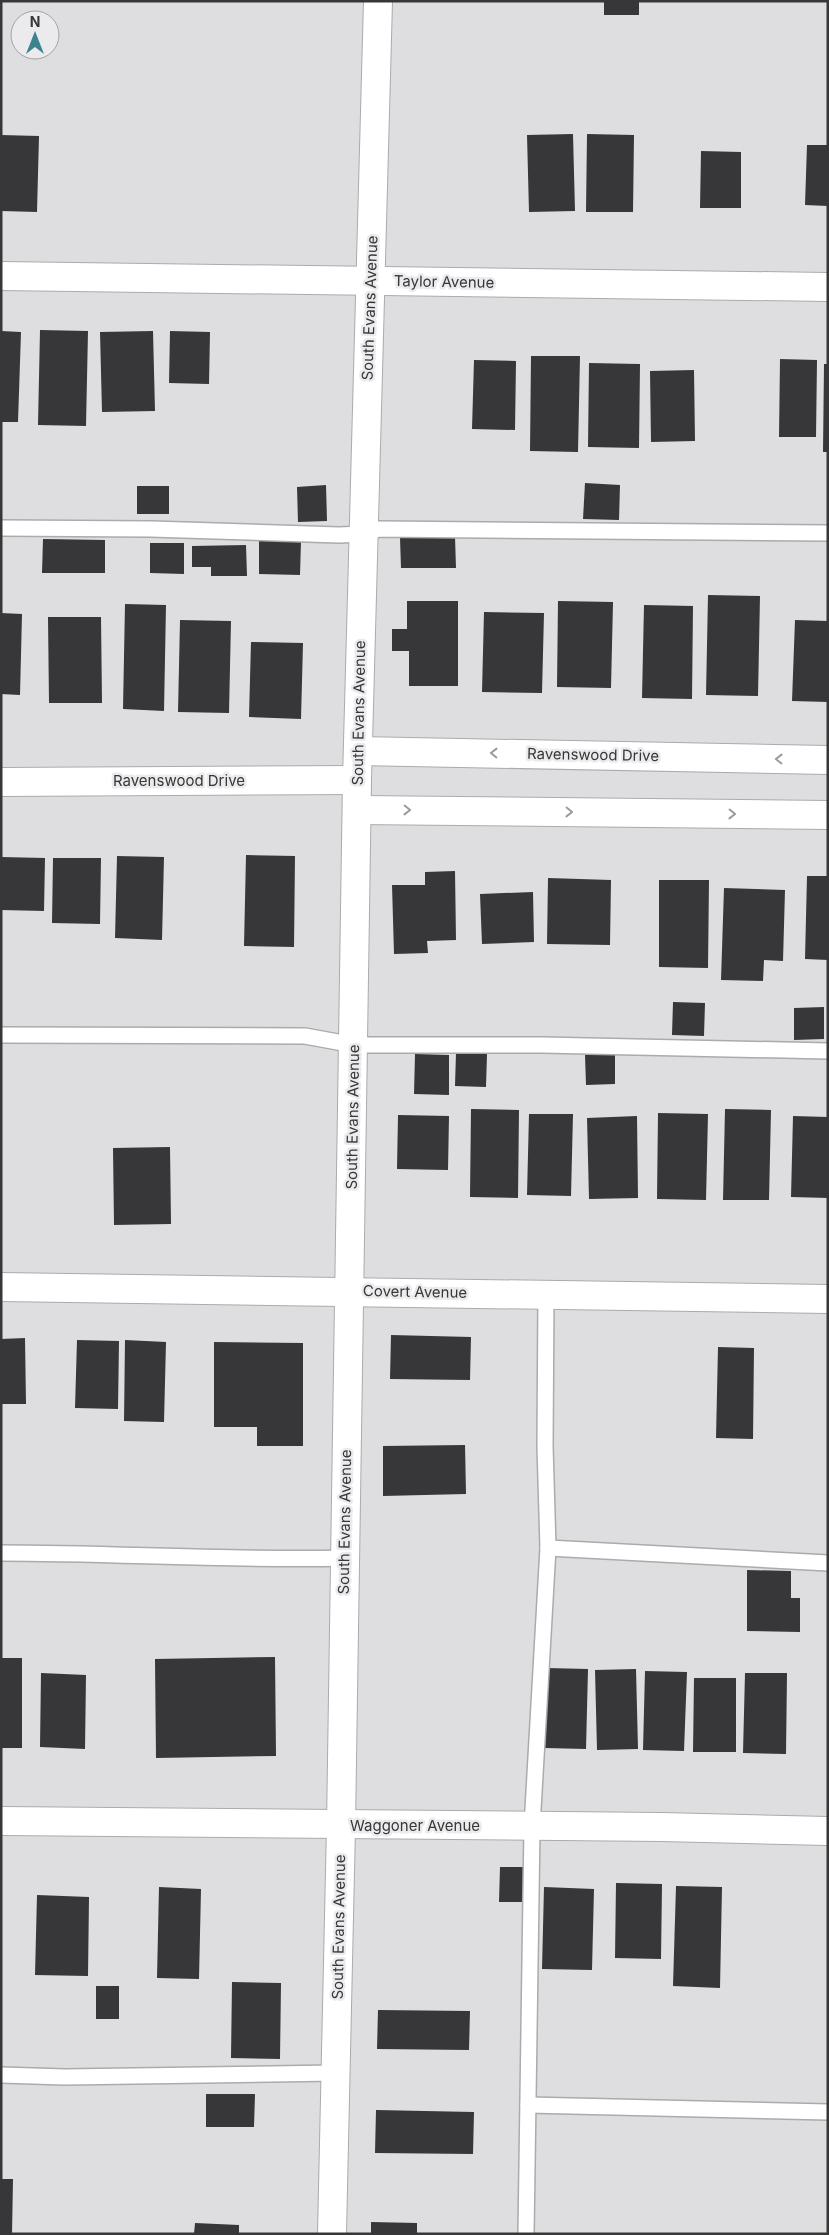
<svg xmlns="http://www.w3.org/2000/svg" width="829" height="2235" font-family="Inter,sans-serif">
	<rect width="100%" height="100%" fill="#dedee1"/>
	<g fill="#37373a">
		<rect x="604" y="1" width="35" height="14"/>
		<polygon points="573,134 575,211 529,212 527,135"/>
		<polygon points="587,134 634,135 633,212 586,212"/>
		<polygon points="1,135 39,136 37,212 1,211"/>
		<polygon points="807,145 828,145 828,206 805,205"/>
		<polygon points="701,151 741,152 741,208 700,208"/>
		<polygon points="40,330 88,331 86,426 38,425"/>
		<polygon points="1,331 21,332 18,422 1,422"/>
		<polygon points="153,331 155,411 102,412 100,332"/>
		<polygon points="170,331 210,332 209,384 169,383"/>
		<polygon points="531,356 580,356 578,452 530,451"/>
		<polygon points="780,359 817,360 816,437 779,437"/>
		<polygon points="474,360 516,361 515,430 472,429"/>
		<polygon points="589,363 640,364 639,448 588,447"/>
		<polygon points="824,364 828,364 828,452 823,452"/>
		<polygon points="694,370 695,441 651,442 650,371"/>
		<polygon points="585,483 620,485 619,520 583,519"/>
		<polygon points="326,485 327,521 298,522 297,487"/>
		<rect x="137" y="486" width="32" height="28"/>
		<polygon points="455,537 456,568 401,568 400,538"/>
		<polygon points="43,539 105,540 105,573 42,573"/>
		<polygon points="259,540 301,541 300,575 259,574"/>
		<polygon points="150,543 184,543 184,574 150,573"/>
		<polygon points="246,545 247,576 211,576 211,567 192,567 192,546"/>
		<polygon points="708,595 760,596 758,696 706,695"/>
		<polygon points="407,601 458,601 458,686 409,686 409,651 392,651 392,629 407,629"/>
		<polygon points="558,601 613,602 611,688 557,687"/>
		<polygon points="125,604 166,605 164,711 123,709"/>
		<polygon points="644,605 693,606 692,699 642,698"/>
		<polygon points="484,612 544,613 542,693 482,692"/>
		<polygon points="1,613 22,614 20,695 1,694"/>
		<polygon points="48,617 101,617 102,703 49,703"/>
		<polygon points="180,620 231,621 229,713 178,712"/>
		<polygon points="795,620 828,621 828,702 792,701"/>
		<polygon points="251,642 303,643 301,719 249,717"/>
		<polygon points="246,855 295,856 294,947 244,946"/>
		<polygon points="117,856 164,857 162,940 115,938"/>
		<polygon points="1,857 45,858 44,911 1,910"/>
		<polygon points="53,858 101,858 100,924 52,923"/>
		<polygon points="455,871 456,940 427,941 428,953 394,954 392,885 425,885 425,872"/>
		<polygon points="807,876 828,876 828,960 805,959"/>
		<polygon points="548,878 611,880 610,945 547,944"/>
		<polygon points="659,880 709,880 708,968 659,967"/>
		<polygon points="724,888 785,890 783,961 764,960 763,981 721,980"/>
		<polygon points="533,892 534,942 482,944 480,894"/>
		<polygon points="673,1002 705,1003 704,1036 672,1035"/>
		<polygon points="824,1007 824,1039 794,1040 794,1008"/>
		<polygon points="456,1053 487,1054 486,1087 455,1086"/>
		<polygon points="415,1054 449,1055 449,1095 414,1094"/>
		<polygon points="615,1054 615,1084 586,1085 585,1055"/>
		<polygon points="471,1109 519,1110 518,1198 470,1197"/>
		<polygon points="725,1109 771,1110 769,1200 723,1200"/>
		<polygon points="658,1113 708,1114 706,1200 657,1199"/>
		<polygon points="529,1114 573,1114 571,1196 527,1195"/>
		<polygon points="398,1115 449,1116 448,1170 397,1169"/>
		<polygon points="637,1116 638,1198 589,1199 587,1118"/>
		<polygon points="793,1116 828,1117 828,1198 791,1197"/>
		<polygon points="170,1147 171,1224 114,1225 113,1148"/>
		<polygon points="391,1335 471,1337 470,1380 390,1379"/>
		<polygon points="25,1338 26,1404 1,1404 1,1339"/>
		<polygon points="77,1340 119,1341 118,1409 75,1408"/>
		<polygon points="125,1340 166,1342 164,1422 124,1421"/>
		<polygon points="214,1342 303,1343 303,1446 257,1446 257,1427 214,1427"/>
		<polygon points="718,1347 754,1348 753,1439 716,1438"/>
		<polygon points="465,1445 466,1494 383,1496 383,1446"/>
		<polygon points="747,1570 791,1571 791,1598 800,1598 800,1632 747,1631"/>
		<polygon points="275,1657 276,1756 156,1758 155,1659"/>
		<rect x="1" y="1658" width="21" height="90"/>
		<polygon points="546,1668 588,1669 586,1749 545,1748"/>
		<polygon points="636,1669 638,1749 597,1750 595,1670"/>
		<polygon points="645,1671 687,1672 684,1751 643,1750"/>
		<polygon points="41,1673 86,1675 85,1749 40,1747"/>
		<polygon points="745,1673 787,1673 786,1754 743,1753"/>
		<polygon points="694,1678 736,1678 736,1752 693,1752"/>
		<polygon points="500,1867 523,1867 523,1902 499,1902"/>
		<polygon points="616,1883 662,1884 661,1959 615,1958"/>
		<polygon points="676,1886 722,1887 720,1988 673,1986"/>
		<polygon points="159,1887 201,1889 199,1979 157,1978"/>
		<polygon points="544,1887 594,1889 592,1970 542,1969"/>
		<polygon points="37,1895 89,1897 88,1976 35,1975"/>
		<polygon points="232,1982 281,1983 280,2059 231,2058"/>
		<rect x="96" y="1986" width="23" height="33"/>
		<polygon points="378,2010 470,2011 469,2050 377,2049"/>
		<polygon points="206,2094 255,2094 254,2127 206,2127"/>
		<polygon points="376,2110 474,2112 473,2154 375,2153"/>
		<polygon points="1,2179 13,2179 12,2234 1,2234"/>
		<polygon points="371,2222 417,2223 417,2234 371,2234"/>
		<polygon points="195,2223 239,2225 239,2234 194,2234"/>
	</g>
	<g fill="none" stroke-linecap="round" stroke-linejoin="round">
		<g stroke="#ababae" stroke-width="18">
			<g id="lane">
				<polyline points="1,528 151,529 339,535 364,534 379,529 828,533"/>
				<polyline points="1,1035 305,1036 354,1045 542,1045 828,1051"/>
				<polyline points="548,1548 828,1563"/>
				<path d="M 1,1553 C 116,1553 230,1561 344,1558"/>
				<polyline points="1,2075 65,2077 336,2073"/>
				<polyline points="528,2105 828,2112"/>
				<polyline points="526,2234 532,1827 548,1548 545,1446 546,1294"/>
			</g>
		</g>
		<g stroke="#ababae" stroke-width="30">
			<g id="street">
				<polyline points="1,276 828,287"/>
				<polyline points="358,751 828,760"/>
				<polyline points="1,782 357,780"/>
				<polyline points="358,810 828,815"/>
				<polyline points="1,1287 828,1299"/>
				<polyline points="1,1821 662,1827 828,1831"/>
				<polyline points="332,2234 341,1826 357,780 378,1"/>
			</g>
		</g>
		<use href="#lane" stroke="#fff" stroke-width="15"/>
		<use href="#street" stroke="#fff" stroke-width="28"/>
	</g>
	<defs><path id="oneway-chevron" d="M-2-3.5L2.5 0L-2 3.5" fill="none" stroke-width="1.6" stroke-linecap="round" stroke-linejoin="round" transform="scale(1.25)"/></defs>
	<g stroke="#9b9b9c">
		<use href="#oneway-chevron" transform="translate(494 753) rotate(-179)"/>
		<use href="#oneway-chevron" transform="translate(779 759) rotate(-179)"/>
		<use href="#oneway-chevron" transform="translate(407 810) rotate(1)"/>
		<use href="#oneway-chevron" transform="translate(569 812) rotate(1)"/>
		<use href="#oneway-chevron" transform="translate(732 814) rotate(1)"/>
	</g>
	<g text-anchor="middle" stroke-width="5" stroke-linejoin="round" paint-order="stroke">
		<g font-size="15" fill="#373738" stroke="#ebebee">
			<text transform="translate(444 282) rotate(1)" y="5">Taylor Avenue</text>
			<text transform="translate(370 308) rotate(-88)" y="5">South Evans Avenue</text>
			<text transform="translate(359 713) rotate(-89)" y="5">South Evans Avenue</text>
			<text transform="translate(593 755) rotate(1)" y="5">Ravenswood Drive</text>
			<text x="179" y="786">Ravenswood Drive</text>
			<text transform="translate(353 1117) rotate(-89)" y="5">South Evans Avenue</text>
			<text transform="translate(415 1292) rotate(1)" y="5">Covert Avenue</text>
			<text transform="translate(345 1522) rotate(-89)" y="5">South Evans Avenue</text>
			<text x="415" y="1831">Waggoner Avenue</text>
			<text transform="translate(339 1927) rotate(-89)" y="5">South Evans Avenue</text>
		</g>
	</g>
	<rect width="829" height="2235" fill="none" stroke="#373738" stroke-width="5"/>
	<g transform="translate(35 35)"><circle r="24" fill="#ebebee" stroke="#a3a3a5"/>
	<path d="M0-4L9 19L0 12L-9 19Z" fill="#3d838e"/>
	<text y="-8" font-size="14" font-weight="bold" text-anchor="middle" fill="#373738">N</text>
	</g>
</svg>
